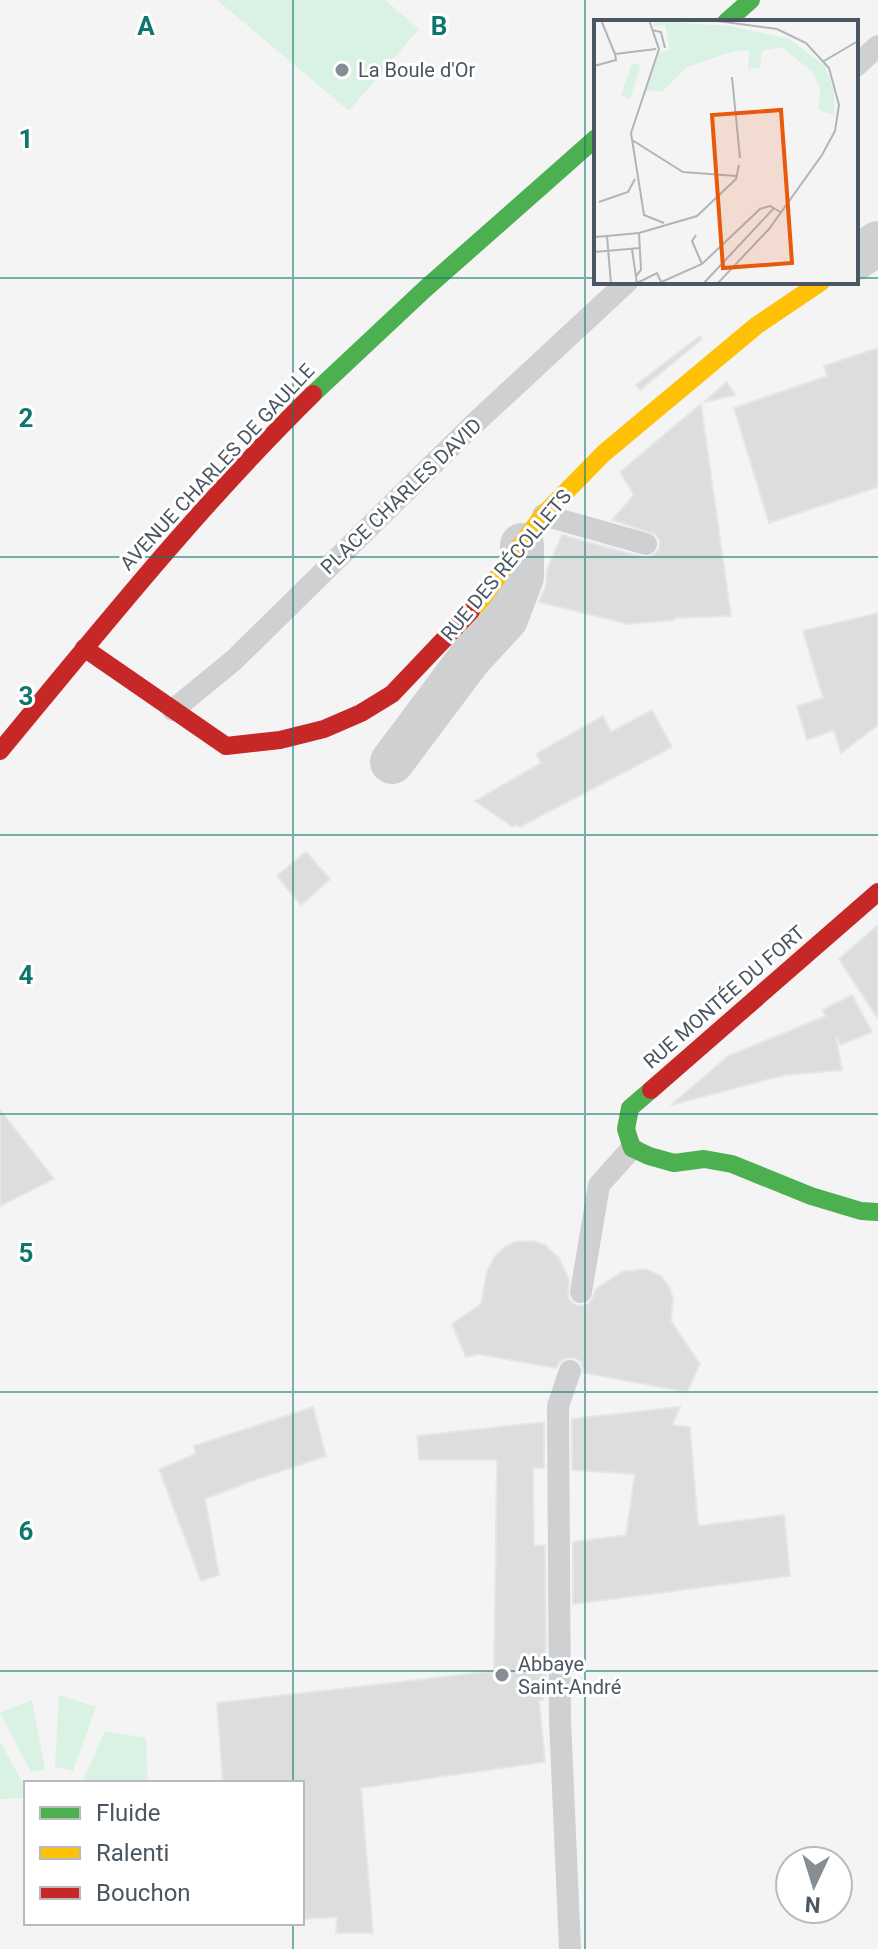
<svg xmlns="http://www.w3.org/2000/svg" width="878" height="1949" font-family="Roboto,sans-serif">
	<rect width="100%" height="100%" fill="#f4f4f4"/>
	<g fill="#d9f2e3">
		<polygon points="217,0 385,0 419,29 349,111"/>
		<polygon points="59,1695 96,1707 73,1771 55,1767"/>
		<polygon points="32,1700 45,1769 31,1772 0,1713"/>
		<polygon points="105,1731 146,1738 148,1783 82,1783"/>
		<polygon points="0,1741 25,1787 25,1798 0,1799"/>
	</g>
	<g fill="#ddddde" stroke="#e5e6e7" stroke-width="2">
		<polygon points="700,336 702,339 640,390 636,385"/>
		<polygon points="878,348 878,487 769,523 734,408 827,376 824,366"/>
		<polygon points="727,382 735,395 704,402"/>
		<polygon points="701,404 731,616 675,618 675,620 628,624 539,602 546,585 547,570 562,535 642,557 650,557 656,553 659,549 660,541 655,534 612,520 634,495 620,472"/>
		<polygon points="878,613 878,725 841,753 834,730 807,740 797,706 823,698 803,631"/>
		<polygon points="652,710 672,747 520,827 516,825 513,827 475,801 541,763 536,754 603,716 611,732"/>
		<polygon points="306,852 330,879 301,905 277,876"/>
		<polygon points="878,925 878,1019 839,959"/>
		<polygon points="852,995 872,1032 841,1045 836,1036 842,1070 785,1075 671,1105 728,1056 826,1016 822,1010"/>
		<polygon points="0,1110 54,1179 0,1206"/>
		<polygon points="533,1241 545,1245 559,1258 569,1280 568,1298 573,1303 578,1306 585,1305 591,1301 596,1289 622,1272 646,1269 661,1276 669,1287 673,1298 671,1321 700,1364 687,1392 584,1373 581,1362 574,1358 567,1358 561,1360 556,1368 478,1354 466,1357 452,1324 481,1304 487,1271 495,1256 506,1246 515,1242"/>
		<polygon points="313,1407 326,1456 249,1482 205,1499 219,1575 201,1581 159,1469 196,1454 194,1446"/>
		<polygon points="680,1407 672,1425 690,1427 698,1526 784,1515 790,1576 573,1604 573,1542 626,1535 635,1474 572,1470 572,1419"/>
		<polygon points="544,1422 544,1468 533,1468 534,1546 545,1545 546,1686 543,1686 543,1700 539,1700 545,1762 361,1788 373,1933 336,1933 337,1917 304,1919 302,1893 302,1783 223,1783 217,1703 494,1671 497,1460 419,1460 417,1436"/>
	</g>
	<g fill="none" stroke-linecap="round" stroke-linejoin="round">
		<g stroke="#ced0d2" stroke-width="22">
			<polyline points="856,66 878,46"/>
			<polyline points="543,515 646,544"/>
			<polyline points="173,710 234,660 475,423 627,282"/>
			<polyline points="581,1292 599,1185 632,1148"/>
			<polyline points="570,1371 558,1406 560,1720 570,1949"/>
		</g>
		<g stroke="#ced0d2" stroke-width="44">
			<polyline points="856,258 878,243"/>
			<polyline points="392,762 469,659 506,619 522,577 522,545"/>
		</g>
		<g stroke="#4caf50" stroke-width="18">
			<polyline points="726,22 751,0"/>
			<polyline points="313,394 425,289 596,138"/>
			<polyline points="651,1090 630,1108 626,1129 632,1148 649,1156 674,1163 704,1159 732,1164 811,1196 861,1211 878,1212"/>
		</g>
		<polyline stroke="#ffc107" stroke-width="18" points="471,611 480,601 543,515 604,453 756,326 821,282"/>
		<g stroke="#c62828" stroke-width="18">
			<polyline points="84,648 226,746 280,740 324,729 361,713 392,694 471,611"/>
			<path d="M 0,751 C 101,629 200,505 313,394"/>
			<polyline points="651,1090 878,892"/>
		</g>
	</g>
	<path fill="none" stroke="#0f766e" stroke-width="2" stroke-opacity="0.55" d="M 293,0 L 293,1783M 585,0 L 585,1949M 0,278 L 596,278M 856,278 L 878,278M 0,557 L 878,557M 0,835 L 878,835M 0,1114 L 878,1114M 0,1392 L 878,1392M 0,1671 L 878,1671M 293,1923 L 293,1949"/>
	<g fill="#868d94" stroke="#fff" stroke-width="3">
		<circle cx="342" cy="70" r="8"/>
		<circle cx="502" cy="1675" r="8"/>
	</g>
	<g text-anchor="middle" stroke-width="6" stroke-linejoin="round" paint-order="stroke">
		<g font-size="20" fill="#4a5661" stroke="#fff" text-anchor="start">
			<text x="358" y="77">La Boule d'Or</text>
			<text x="518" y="1671">Abbaye<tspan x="518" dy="23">Saint-André</tspan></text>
		</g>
		<g font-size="20" fill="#4a5661" stroke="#fff">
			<text transform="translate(217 467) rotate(-47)" y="7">AVENUE CHARLES DE GAULLE</text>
			<text transform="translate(401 496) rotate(-44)" y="7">PLACE CHARLES DAVID</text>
			<text transform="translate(506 565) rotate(-50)" y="7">RUE DES RÉCOLLETS</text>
			<text transform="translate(724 997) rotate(-41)" y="7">RUE MONTÉE DU FORT</text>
		</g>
	</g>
	<g transform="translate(594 20)">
		<rect width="264" height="264" fill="#f4f4f4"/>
		<path d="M 60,1 L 136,6 L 195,19 L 231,46 L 240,71 L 240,95 L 224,90 L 226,69 L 219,52 L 187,27 L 168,31 L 166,48 L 154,49 L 155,31 L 143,30 L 93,47 L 68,72 L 52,70 L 63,34 L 76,29 L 71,5 L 59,7 ZM 38,43 L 47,45 L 36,79 L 27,76 Z" fill="#d9f2e3"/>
		<path fill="none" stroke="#b0b5b9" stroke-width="2" d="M 7,0 L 21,34M 55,0 L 65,29 L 37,113 L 50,195 L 70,203M 116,0 L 183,9 L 212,23 L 235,48 L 245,85 L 241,111 L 228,135 L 175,209 L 123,264M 58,10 L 67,12 L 71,28M 21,34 L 62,29M 230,41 L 264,21M 0,46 L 22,40 L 21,34M 138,57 L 146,138M 38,120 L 89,152 L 142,156M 5,182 L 34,172 L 41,159M 102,215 L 98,221 L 108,244M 13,216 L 45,213 L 103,196 L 142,159 L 145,145M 0,217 L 13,216 L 17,264M 38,229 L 43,264M 0,232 L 46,228M 42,256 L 47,250 L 45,213M 43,263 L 63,253 L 67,262M 63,264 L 108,244 L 166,189 L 176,186 L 188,193M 109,264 L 180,188"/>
		<path fill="#e8590c" fill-opacity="0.15" stroke="#e8590c" stroke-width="4" d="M 187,90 L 198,243 L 129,248 L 118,95 Z"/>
		<rect width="264" height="264" fill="none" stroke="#4a5661" stroke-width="4"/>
	</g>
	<g font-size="26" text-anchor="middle" font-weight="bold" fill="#0f766e" stroke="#fff" stroke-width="6" stroke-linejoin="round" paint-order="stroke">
		<text x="146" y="35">A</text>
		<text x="439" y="35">B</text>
		<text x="26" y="148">1</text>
		<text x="26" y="427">2</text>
		<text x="26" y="705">3</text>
		<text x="26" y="984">4</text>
		<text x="26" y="1262">5</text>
		<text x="26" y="1540">6</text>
	</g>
	<rect x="24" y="1781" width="280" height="144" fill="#ffffff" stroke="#b7bbc0" stroke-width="2"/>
	<rect x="40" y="1807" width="40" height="12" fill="#4caf50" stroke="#b7bbc0" stroke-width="2"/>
	<text x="96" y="1821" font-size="24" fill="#4a5661">Fluide</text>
	<rect x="40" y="1847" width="40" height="12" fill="#ffc107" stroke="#b7bbc0" stroke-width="2"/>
	<text x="96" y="1861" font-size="24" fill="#4a5661">Ralenti</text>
	<rect x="40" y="1887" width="40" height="12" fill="#c62828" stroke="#b7bbc0" stroke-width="2"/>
	<text x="96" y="1901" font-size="24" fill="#4a5661">Bouchon</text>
	<g transform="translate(814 1885) rotate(184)"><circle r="38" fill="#ffffff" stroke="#b7bbc0" stroke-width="2"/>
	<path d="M0-6L14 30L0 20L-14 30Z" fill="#868d94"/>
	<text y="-12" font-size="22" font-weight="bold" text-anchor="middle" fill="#4a5661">N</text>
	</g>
</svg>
